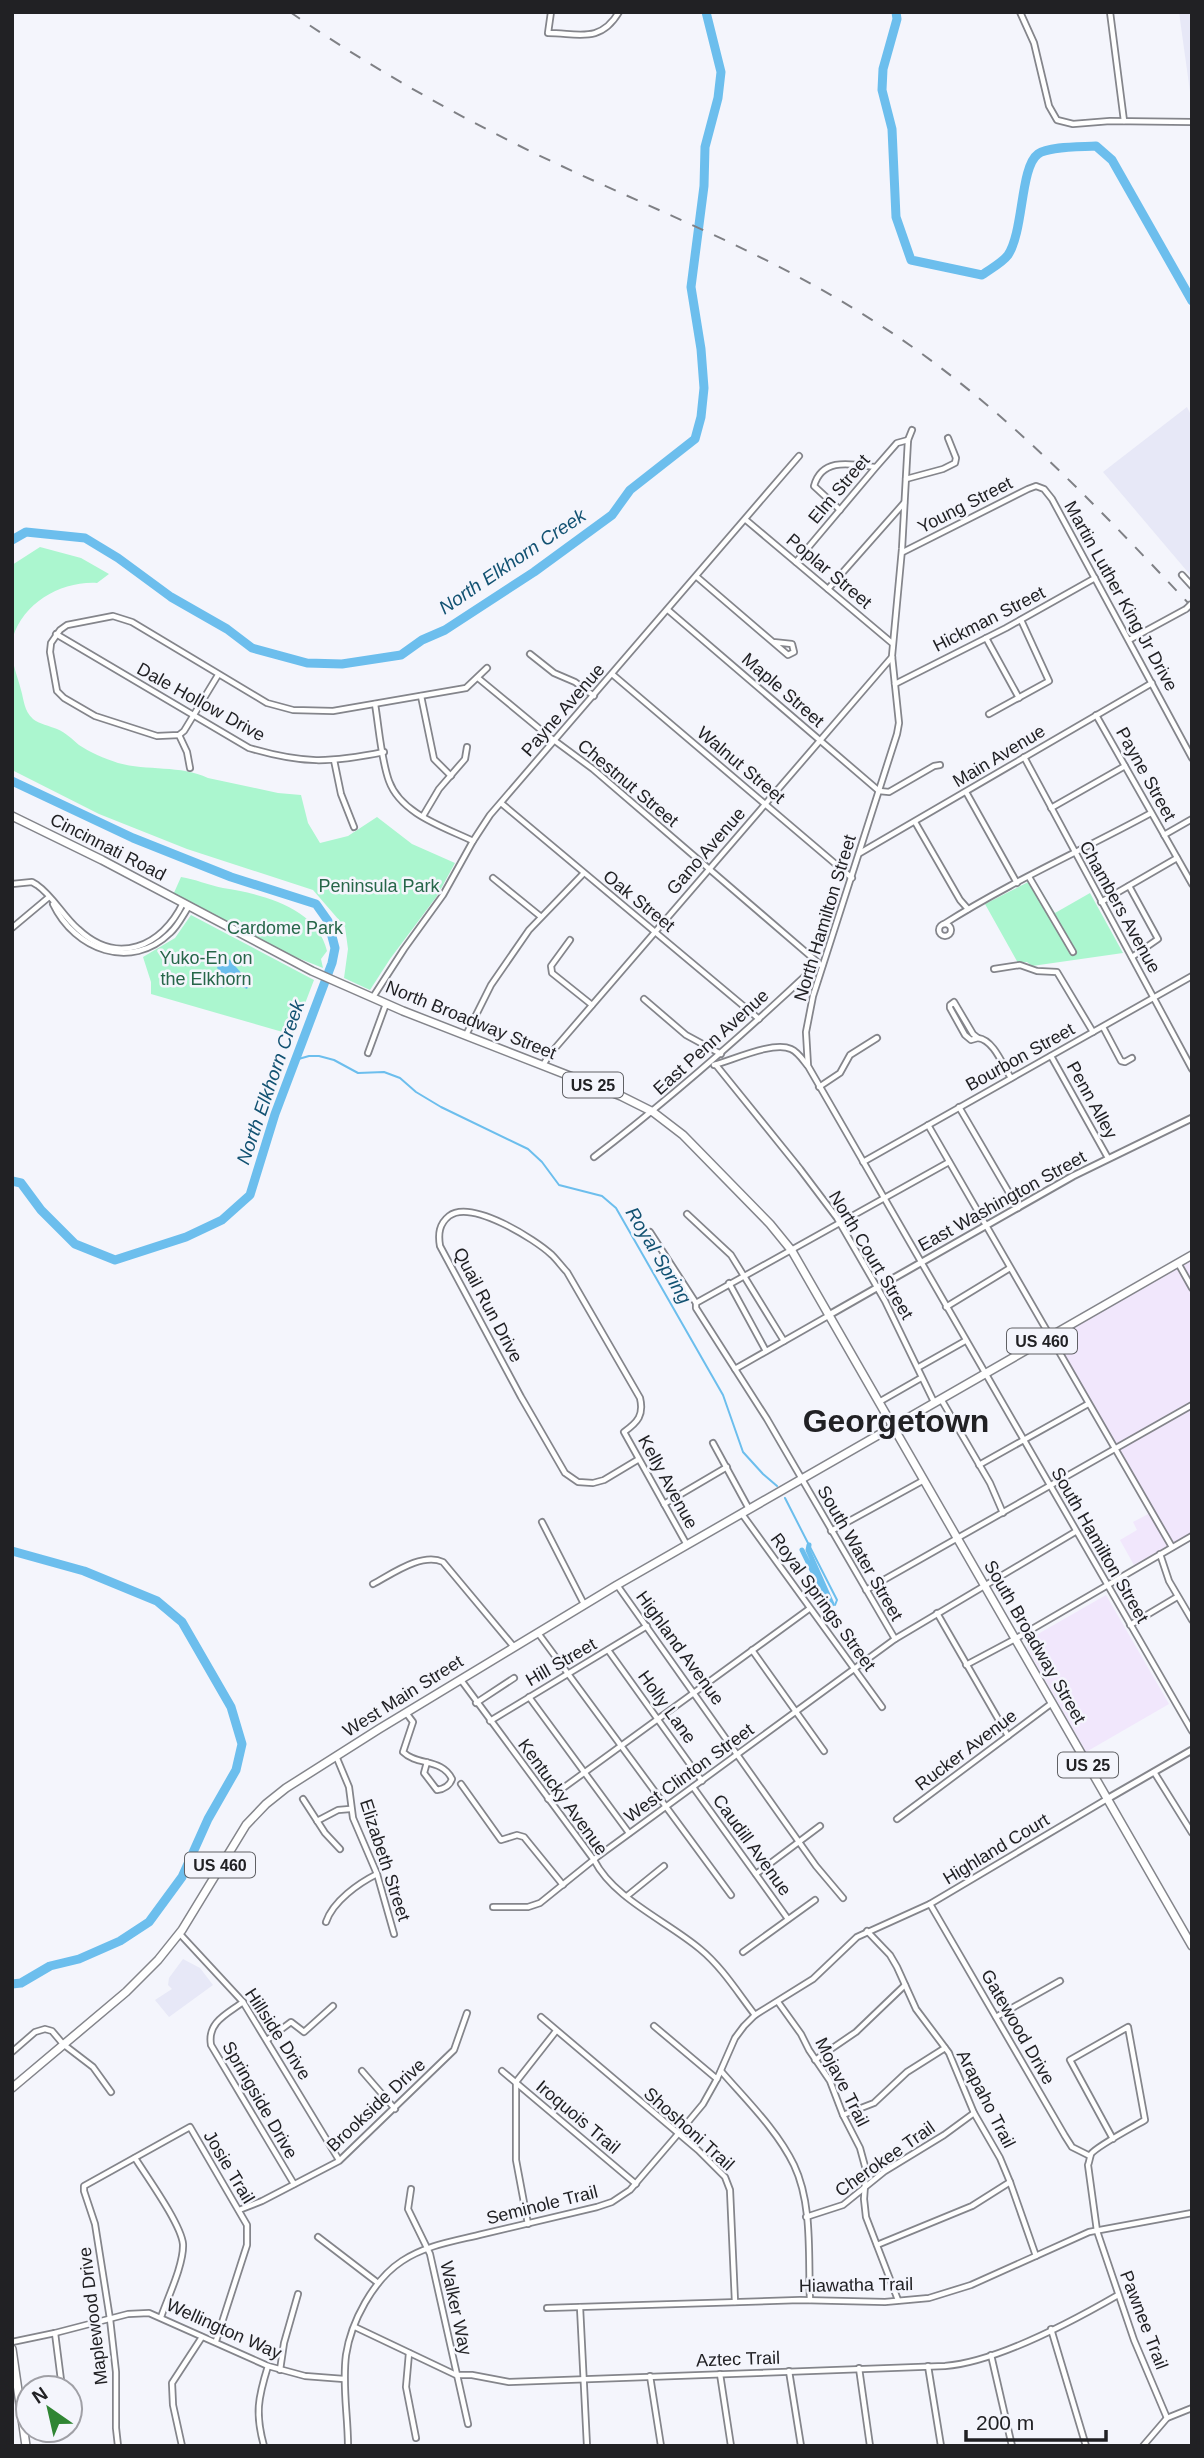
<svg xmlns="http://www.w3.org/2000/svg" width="1204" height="2458" font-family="Helvetica,sans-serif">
	<rect width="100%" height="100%" fill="#f4f5fc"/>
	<g fill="#e7e8f7">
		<polygon points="1179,12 1192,14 1192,106 1182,34"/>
		<polygon points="1187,407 1192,417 1192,577 1103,472"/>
		<polygon points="183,1959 200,1968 213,1985 169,2017 155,2000 172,1989 168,1985 169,1978"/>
	</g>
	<g fill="#f1e7fc">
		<polygon points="1192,1258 1192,1532 1134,1565 1120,1540 1137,1530 1133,1522 1152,1512 1051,1339"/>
		<polygon points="1106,1595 1169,1704 1086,1752 1027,1648 1031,1638"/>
	</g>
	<g fill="#abf6cf">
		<path d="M 40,547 L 81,558 L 109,574 L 97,583 C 62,581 24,602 13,637 C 8,655 17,674 21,690 C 24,700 24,711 33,719 C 39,724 50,726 57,729 C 66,733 72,739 79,745 C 89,752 106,759 118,763 C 147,771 181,765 208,778 L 278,793 L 301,795 L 308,823 L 320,843 L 348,836 L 377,817 L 412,844 L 455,863 L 437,896 L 390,959 L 370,990 L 344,978 L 348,949 L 345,927 L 313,890 L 187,849 L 99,814 L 12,770 L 12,565 Z"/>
		<path d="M 181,877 C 195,879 208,885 223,888 C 261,894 317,907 327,951 L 321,959 L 323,968 L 293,956 L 173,895 Z"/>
		<polygon points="1034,879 1055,913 1090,893 1123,953 1032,966 1027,962 1018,963 985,904"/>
		<polygon points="191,915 314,980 293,1035 151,994 151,982 143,957 175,938"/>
	</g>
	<polygon fill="#6cbeed" points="229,959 250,983 247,989 233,983 222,988 218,985 221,979 217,967"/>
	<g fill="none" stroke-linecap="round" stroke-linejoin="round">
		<g stroke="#6cbeed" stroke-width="2">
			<polyline points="295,1060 309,1056 319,1056 334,1060 358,1073 384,1072 400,1078 416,1092 441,1107 528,1149 542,1162 559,1185 602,1196 616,1208 723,1395 743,1452 763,1474 777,1486"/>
			<polyline points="785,1498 837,1600 835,1605"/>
		</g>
		<polyline stroke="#6cbeed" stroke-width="5" points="802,1550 828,1603 832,1604 808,1550 809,1545"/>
		<g stroke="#6cbeed" stroke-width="9">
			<path d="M 896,12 L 897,19 L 883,69 L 882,90 L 892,129 L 896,217 L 911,260 L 982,275 C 990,269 1002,263 1008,255 C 1024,231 1020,167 1038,154 C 1049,146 1082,147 1096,146 L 1112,160 L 1192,301"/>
			<polyline points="12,540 26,532 85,538 118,558 171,597 227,629 252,648 307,663 342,664 401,655 422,640 445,630 534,572 612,515 630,490 695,439 701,417 704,388 701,349 691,287 704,186 705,147 718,98 721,72 706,12"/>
			<polyline points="12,781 133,838 231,877 316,904 328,921 335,948 332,963 275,1114 250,1195 222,1220 186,1237 115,1260 75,1244 41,1210 21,1183 12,1181"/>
			<polyline points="12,1551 84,1571 157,1601 182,1622 231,1707 242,1744 236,1770 208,1819 182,1877 149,1922 120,1941 79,1959 50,1966 21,1983 12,1984"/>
		</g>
		<g stroke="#84858b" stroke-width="8">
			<g id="minor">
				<path d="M 551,12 L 548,33 C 578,33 600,44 619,12"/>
				<polyline points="1020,12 1034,43 1049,106 1057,120 1073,124 1110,121 1192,122"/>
				<polyline points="1110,12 1124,121"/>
				<polyline points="912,430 908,440 902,549 892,656 899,723 897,734 813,996 806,1032 808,1066 1192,1731"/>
				<polyline points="906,479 943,469 955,463 956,458 948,438"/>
				<path d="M 840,510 L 814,486 C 822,457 851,464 875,467"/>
				<polyline points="746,520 892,643"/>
				<polyline points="903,552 1028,489 1036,486 1044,489 1052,499 1192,758"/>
				<polyline points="796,562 876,467 897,443 908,440"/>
				<polyline points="1182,575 1192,586"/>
				<polyline points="697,577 788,655 794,652 792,644 773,642"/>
				<polyline points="828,589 904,503"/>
				<polyline points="668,610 879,791 889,792 934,766 940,765"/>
				<path d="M 56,634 L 249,748 C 303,764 329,763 384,752"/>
				<polyline points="986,638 1019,698"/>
				<polyline points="1129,640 1186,609"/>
				<polyline points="530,654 554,673 575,682 594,696"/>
				<polyline points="612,674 852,878"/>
				<polyline points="218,675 184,731 179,735 157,736 95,716 64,698 57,691 50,652 51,643 60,630 67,625 113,616 132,622 267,703 293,710 333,711 466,688 487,668"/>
				<polyline points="478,678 547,735 593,769 822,966"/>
				<polyline points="895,684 1006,628 1095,578"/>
				<polyline points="421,696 434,759 451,776"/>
				<path d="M 375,704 C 379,728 381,759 389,781 C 401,814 444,827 473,841"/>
				<polyline points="989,714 1049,681 1021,620"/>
				<polyline points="1096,715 1192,884"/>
				<polyline points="179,735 187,752 190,768"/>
				<polyline points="1024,757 1192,1069"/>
				<polyline points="334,760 341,794 354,827"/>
				<polyline points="966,792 1017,883"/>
				<polyline points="501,803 759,1019"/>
				<polyline points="1051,808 1125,766"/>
				<polyline points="423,816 439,789 465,759 467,747"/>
				<polyline points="915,822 960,900 968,909"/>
				<polyline points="1164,835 1192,819"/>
				<polyline points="860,853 1152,683"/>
				<polyline points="1029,877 1073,952"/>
				<polyline points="493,878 540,916"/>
				<path d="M 12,884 L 32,882 L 37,885 C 53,896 63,916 78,929 C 117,966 162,947 183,903"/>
				<polyline points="1129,886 1158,939 1132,957"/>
				<polyline points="1101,902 1177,858"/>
				<path d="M 53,904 C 75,950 131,971 170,933 C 178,926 183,915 189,906"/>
				<circle cx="945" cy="930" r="6"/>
				<path d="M 944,924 C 1010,882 1083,850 1151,813"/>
				<polyline points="12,928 49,897"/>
				<polyline points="570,940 551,966 552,973 592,1005"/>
				<polyline points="994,969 1020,965 1037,971 1057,972 1093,1032"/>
				<polyline points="373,997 404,949 443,895 473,841 490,815 799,456"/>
				<polyline points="644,999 686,1035 721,1054"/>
				<polygon points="954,1002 973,1034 978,1038 971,1040 965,1035 950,1008 950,1005"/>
				<polyline points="1103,1027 1121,1061 1125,1062 1132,1058"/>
				<polyline points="466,1035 491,985 529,930 583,874"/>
				<path d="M 978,1038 C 994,1040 1003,1066 1011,1078"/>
				<polyline points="368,1053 386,1004"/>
				<polyline points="1051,1056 1108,1158"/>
				<polyline points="543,1065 550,1054 892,657"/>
				<path d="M 714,1065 C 733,1060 773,1041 791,1049 C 798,1052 803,1060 807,1065"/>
				<polyline points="716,1065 800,1169 837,1218 885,1301 934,1402"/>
				<polyline points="819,1087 840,1073 850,1055 877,1038"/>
				<polyline points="959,1107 1018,1208"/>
				<polyline points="928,1125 1172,1547"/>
				<path d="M 594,1157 C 672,1097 746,1032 818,964"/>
				<polyline points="863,1162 1192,976"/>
				<polyline points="687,1214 731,1255 784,1341"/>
				<polyline points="650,1232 696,1303 696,1308 767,1419 895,1639"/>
				<polyline points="1178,1263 1192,1288"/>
				<polyline points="729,1283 766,1351"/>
				<polyline points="696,1303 949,1162"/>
				<polyline points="946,1307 1010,1268"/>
				<polyline points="919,1367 965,1341"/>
				<polyline points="735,1369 828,1316"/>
				<polyline points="941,1399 990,1483 1003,1513"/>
				<polyline points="879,1402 921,1378"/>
				<polyline points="713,1443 749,1509"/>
				<path d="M 639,1459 L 604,1480 L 593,1483 L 578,1482 L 565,1473 L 521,1397 L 440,1246 C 438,1234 439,1224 449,1216 C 471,1199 535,1239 552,1255 C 558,1261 562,1267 567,1272 L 640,1398 C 644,1415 638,1422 624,1432 L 687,1545"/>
				<polyline points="979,1465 1088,1404"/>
				<polyline points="664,1504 727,1467"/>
				<polyline points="742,1514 882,1707"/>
				<polyline points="542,1522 584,1604"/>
				<polyline points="831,1531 924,1480"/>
				<polyline points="1160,1554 1169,1581 1192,1620"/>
				<path d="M 373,1584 C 392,1574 422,1552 443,1562 L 514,1647"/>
				<polyline points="617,1585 816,1866 843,1898"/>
				<polyline points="866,1590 1192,1405"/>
				<polyline points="937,1613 1008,1736"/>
				<polyline points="1130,1625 1177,1597"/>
				<polyline points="538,1633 731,1895"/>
				<polyline points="608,1650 702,1781"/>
				<polyline points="752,1650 824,1751"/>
				<polyline points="966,1665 1015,1639 1192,1536"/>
				<path d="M 461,1680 L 594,1860 C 614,1899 667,1921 700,1949 C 722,1967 738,1993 755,2015"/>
				<polyline points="529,1697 629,1833"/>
				<polyline points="476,1703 514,1678"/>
				<path d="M 407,1714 L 413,1722 L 403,1752 C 417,1766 442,1758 452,1779 C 450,1785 444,1789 437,1790 L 424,1773 L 427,1762"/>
				<polyline points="490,1721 647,1626"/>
				<polyline points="336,1756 349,1787 353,1818 377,1874 394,1934"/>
				<polyline points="1154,1772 1192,1833"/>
				<polyline points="461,1784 501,1840 517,1835 524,1837 563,1885"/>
				<polyline points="693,1787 788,1919"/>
				<polyline points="303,1799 325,1833 340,1849"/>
				<polyline points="548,1799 809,1609"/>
				<polyline points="897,1819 1052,1703"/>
				<polyline points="317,1821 338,1810 350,1809"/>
				<polyline points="756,1874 820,1826"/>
				<polyline points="627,1896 664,1866"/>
				<polyline points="930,1904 1065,2136 1072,2147 1090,2156"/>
				<polyline points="493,1907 528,1907 540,1903 597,1857 895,1639 1075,1532"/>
				<path d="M 326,1922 C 333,1901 359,1883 377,1874"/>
				<polyline points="867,1931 890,1955 897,1967 916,2009 949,2053 974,2113 1000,2158 1010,2182 1036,2256"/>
				<polyline points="180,1934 243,2002 339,2160"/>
				<polyline points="743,1952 815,1900"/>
				<path d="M 243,2002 C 227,2014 207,2022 211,2045 L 294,2184"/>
				<polyline points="778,2002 801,2034 809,2050 830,2081 843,2115 860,2148 866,2170 864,2199 866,2217 898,2300"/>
				<polyline points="541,2017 698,2150 725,2177 730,2190 735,2302"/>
				<polyline points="996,2017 1060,1981"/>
				<polyline points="654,2026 717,2079"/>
				<polyline points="267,2040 291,2022 304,2032 333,2006"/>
				<polyline points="12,2052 35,2032 45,2029 52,2031 63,2044 93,2067 111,2092"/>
				<polyline points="815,2060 856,2032 905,1985"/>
				<polyline points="362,2071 395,2109"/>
				<polyline points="502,2071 636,2184"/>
				<path d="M 721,2071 C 747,2101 777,2130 794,2165 C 813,2205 808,2257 810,2300"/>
				<polyline points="843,2115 874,2103 907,2072 945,2048"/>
				<path d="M 1113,2139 L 1070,2060 L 1128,2027 L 1145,2120 C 1135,2126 1097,2146 1091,2154 C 1090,2157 1089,2163 1088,2165 L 1097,2231 L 1134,2340 L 1167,2418"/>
				<path d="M 135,2158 C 147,2177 181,2224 183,2244 C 184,2264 168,2297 161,2317"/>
				<polyline points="411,2189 408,2209 430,2254 468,2424"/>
				<polyline points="239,2210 262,2201 339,2161 454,2050 467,2013"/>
				<polyline points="806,2217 843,2205 885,2171 944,2135 974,2113"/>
				<polyline points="528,2224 516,2160 516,2082 556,2031"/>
				<polyline points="318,2237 378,2283"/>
				<polyline points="877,2245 972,2206 1010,2182"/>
				<polyline points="580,2307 587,2446"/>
				<polyline points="547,2308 800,2300 885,2302 929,2298 971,2285 1089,2232 1192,2213"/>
				<path d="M 355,2327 L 456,2375 L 472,2375 L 509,2382 L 945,2366 C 997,2362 1073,2321 1118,2295"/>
				<polyline points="1051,2329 1086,2446"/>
				<polyline points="55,2333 62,2388"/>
				<polyline points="12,2342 55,2333 128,2314 149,2313 268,2366 305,2376 344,2379"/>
				<polyline points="409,2353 406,2387 416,2438"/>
				<polyline points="991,2355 1012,2446"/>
				<polyline points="928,2366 941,2446"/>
				<polyline points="859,2368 870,2446"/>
				<polyline points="280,2370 284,2343 298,2294"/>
				<polyline points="789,2371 801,2446"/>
				<polyline points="720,2374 731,2446"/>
				<polyline points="650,2376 661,2446"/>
				<polyline points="118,2446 116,2428 116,2372 110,2319 95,2224 84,2191 84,2186 190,2127 247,2225 247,2245 216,2341"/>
				<polyline points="182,2446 173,2405 172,2383 202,2337"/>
				<path d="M 264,2446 C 255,2414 258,2398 268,2366"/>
				<path d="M 348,2446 C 348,2415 342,2386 346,2355 C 351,2322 373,2280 402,2261 C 426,2245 455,2241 483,2234 C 521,2225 559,2216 597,2207 L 612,2202 L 630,2190 L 678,2134 L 703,2104 L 717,2079 L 735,2038 L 744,2026 L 755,2015 L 813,1979 L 857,1937 L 930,1904 L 1107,1799"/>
				<polyline points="1143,2446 1167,2418 1192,2408"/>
			</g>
		</g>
		<g stroke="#84858b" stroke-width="9">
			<g id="tertiary">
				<polyline points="829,1315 1073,1176 1192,1118"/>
				<polyline points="1107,1799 1192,1750"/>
			</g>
		</g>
		<g stroke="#84858b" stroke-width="10">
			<g id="primary">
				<polyline points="12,816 102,860 312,971 403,1011 621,1096 653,1112 683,1135 770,1224 792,1251 1192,1946"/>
				<polyline points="12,2088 126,1992 158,1960 182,1930 246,1825 266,1804 286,1788 379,1729 617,1585 1192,1255"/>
				<polyline points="12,2349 26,2446"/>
			</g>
		</g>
		<use href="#minor" stroke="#fff" stroke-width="4.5"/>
		<use href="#tertiary" stroke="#fff" stroke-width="5"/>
		<use href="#primary" stroke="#fff" stroke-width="7"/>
		<path stroke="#7f8085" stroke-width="2" stroke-dasharray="12 12" stroke-linecap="butt" d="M 290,12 C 367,65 448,111 532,152 C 642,205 757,248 861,313 C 991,393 1088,497 1192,607"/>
		<g stroke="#84858b" stroke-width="8" stroke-linecap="butt">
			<polyline id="minor-bridge" points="1186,609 1192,603"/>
		</g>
		<use href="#minor-bridge" stroke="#fff" stroke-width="4.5"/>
	</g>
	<g text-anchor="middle" stroke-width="5" stroke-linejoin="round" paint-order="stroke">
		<g fill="#f4f5fc" stroke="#606165" stroke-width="2">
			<rect x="563" y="1072.5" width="60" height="25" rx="5"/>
			<rect x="1007" y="1328.5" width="70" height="25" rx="5"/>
			<rect x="1058" y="1752.5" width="60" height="25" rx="5"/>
			<rect x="185" y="1852.5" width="70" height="25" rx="5"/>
		</g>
		<g font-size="16" font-weight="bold" fill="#212124">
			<text x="593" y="1091">US 25</text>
			<text x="1042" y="1347">US 460</text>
			<text x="1088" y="1771">US 25</text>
			<text x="220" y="1871">US 460</text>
		</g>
		<g font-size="18" fill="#212124" stroke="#f4f5fc">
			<text transform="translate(839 489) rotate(-50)" y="6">Elm Street</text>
			<text transform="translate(965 505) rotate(-27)" y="6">Young Street</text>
			<text transform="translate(829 571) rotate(40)" y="6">Poplar Street</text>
			<text transform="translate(1121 596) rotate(61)" y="6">Martin Luther King Jr Drive</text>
			<text transform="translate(989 619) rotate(-27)" y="6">Hickman Street</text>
			<text transform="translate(783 690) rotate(41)" y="6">Maple Street</text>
			<text transform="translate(201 702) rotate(29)" y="6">Dale Hollow Drive</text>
			<text transform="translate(563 710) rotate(-49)" y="6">Payne Avenue</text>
			<text transform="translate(999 756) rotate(-31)" y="6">Main Avenue</text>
			<text transform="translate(741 765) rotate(40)" y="6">Walnut Street</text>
			<text transform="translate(1146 774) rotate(61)" y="6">Payne Street</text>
			<text transform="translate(628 783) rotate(40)" y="6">Chestnut Street</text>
			<text transform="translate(108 847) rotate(27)" y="6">Cincinnati Road</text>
			<text transform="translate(706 851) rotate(-49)" y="6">Gano Avenue</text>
			<text transform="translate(639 901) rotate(39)" y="6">Oak Street</text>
			<text transform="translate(1120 907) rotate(61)" y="6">Chambers Avenue</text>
			<text transform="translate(825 918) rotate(-73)" y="6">North Hamilton Street</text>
			<text transform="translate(471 1020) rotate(22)" y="6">North Broadway Street</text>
			<text transform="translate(711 1042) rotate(-42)" y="6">East Penn Avenue</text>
			<text transform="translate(1020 1057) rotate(-29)" y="6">Bourbon Street</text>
			<text transform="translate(1092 1100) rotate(61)" y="6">Penn Alley</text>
			<text transform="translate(1002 1201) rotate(-29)" y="6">East Washington Street</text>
			<text transform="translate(871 1255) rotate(59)" y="6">North Court Street</text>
			<text transform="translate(488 1305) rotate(62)" y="6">Quail Run Drive</text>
			<text transform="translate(668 1482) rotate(61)" y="6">Kelly Avenue</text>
			<text transform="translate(1100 1545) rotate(60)" y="6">South Hamilton Street</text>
			<text transform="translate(860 1553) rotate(60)" y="6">South Water Street</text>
			<text transform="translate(823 1602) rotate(54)" y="6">Royal Springs Street</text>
			<text transform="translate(1035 1642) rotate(60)" y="6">South Broadway Street</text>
			<text transform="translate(680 1648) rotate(54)" y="6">Highland Avenue</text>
			<text transform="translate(561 1662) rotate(-30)" y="6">Hill Street</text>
			<text transform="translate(403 1696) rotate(-32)" y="6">West Main Street</text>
			<text transform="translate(667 1707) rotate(54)" y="6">Holly Lane</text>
			<text transform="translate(966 1750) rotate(-37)" y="6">Rucker Avenue</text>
			<text transform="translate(689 1773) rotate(-36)" y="6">West Clinton Street</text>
			<text transform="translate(563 1797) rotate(54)" y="6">Kentucky Avenue</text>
			<text transform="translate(752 1845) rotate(54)" y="6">Caudill Avenue</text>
			<text transform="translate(996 1849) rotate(-31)" y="6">Highland Court</text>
			<text transform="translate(385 1860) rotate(72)" y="6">Elizabeth Street</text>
			<text transform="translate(1018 2027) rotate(60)" y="6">Gatewood Drive</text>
			<text transform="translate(278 2034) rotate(57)" y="6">Hillside Drive</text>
			<text transform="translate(842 2082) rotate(63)" y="6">Mojave Trail</text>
			<text transform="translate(986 2099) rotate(63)" y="6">Arapaho Trail</text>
			<text transform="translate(260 2100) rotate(60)" y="6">Springside Drive</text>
			<text transform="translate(376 2105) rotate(-43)" y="6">Brookside Drive</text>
			<text transform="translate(578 2117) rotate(40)" y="6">Iroquois Trail</text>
			<text transform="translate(689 2129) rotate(42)" y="6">Shoshoni Trail</text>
			<text transform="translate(885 2159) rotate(-35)" y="6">Cherokee Trail</text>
			<text transform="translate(229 2167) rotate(59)" y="6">Josie Trail</text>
			<text transform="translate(542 2205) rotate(-14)" y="6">Seminole Trail</text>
			<text transform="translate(856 2285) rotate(-1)" y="6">Hiawatha Trail</text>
			<text transform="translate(456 2308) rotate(78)" y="6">Walker Way</text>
			<text transform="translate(93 2316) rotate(-97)" y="6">Maplewood Drive</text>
			<text transform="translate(1144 2320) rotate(69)" y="6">Pawnee Trail</text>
			<text transform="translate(224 2329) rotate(24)" y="6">Wellington Way</text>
			<text transform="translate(738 2359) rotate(-2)" y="6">Aztec Trail</text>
		</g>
		<g font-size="18" fill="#266649" stroke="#f4f5fc">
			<text x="379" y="892">Peninsula Park</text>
			<text x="285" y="934">Cardome Park</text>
			<text x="206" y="964">Yuko-En on<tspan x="206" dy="21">the Elkhorn</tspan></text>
		</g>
		<g font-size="19" font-style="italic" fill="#125272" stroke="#f4f5fc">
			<text transform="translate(512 561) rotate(-34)" y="7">North Elkhorn Creek</text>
			<text transform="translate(270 1082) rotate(-71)" y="7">North Elkhorn Creek</text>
			<text transform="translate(659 1255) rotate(59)" y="7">Royal Spring</text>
		</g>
		<g font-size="32" font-weight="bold" fill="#212124" stroke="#f4f5fc">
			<text x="896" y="1432">Georgetown</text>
		</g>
	</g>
	<rect width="1204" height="2458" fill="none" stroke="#212124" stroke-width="28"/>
	<g transform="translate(49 2409) rotate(326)"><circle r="33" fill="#f4f5fc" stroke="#a0a0a6" stroke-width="2"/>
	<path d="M0-5L12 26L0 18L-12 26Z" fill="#2f8533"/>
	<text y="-10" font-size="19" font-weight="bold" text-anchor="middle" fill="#212124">N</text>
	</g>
	<path d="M966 2430v10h140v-10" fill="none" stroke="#212124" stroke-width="3.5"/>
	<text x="976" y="2430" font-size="21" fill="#212124" stroke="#f4f5fc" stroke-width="5" paint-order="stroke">200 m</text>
</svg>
